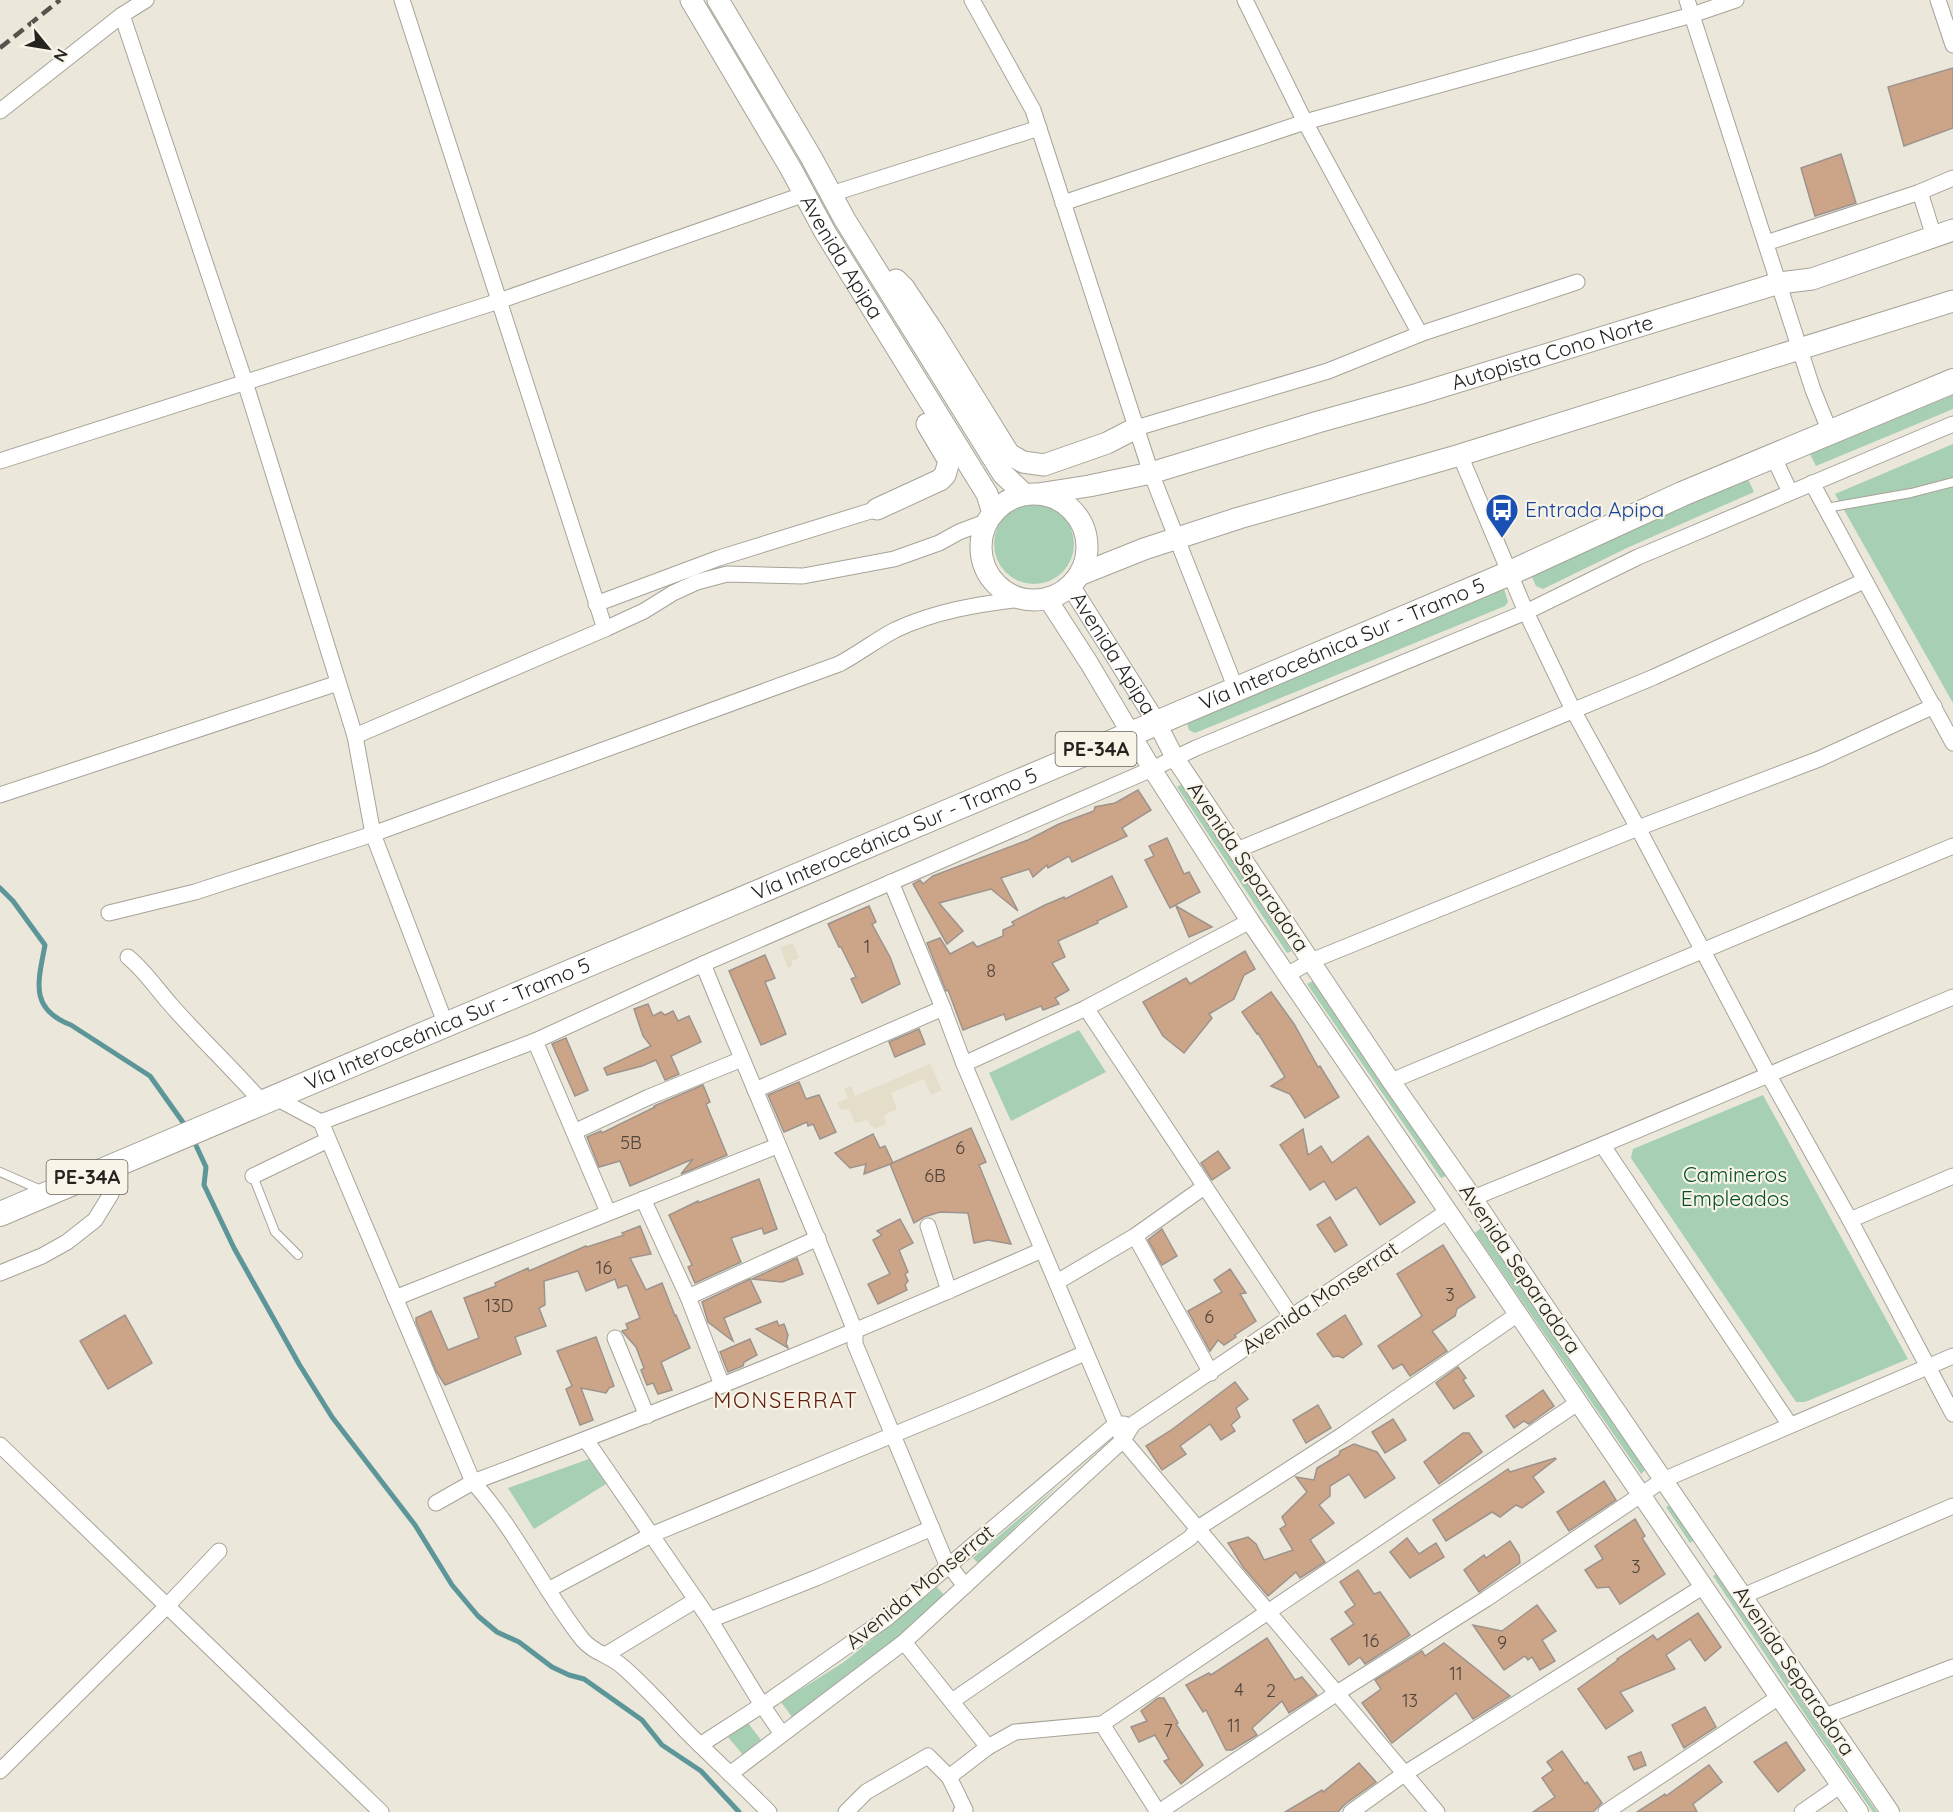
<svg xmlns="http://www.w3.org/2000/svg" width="1953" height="1812" font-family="Quicksand,sans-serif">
	<rect width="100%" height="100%" fill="#ebe7db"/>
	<g fill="#e3ddc9">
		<polygon points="793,943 799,958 791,961 793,965 788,968 780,947"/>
		<polygon points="930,1064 942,1090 931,1095 924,1079 891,1093 897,1109 888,1113 884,1117 886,1124 874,1129 867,1120 858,1123 854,1121 849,1109 841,1110 837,1103 848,1098 844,1089 851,1086 855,1096"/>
	</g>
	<g fill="#a7cfb4">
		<polygon points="1953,395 1953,409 1816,466 1810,454"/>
		<polygon points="1953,444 1953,703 1835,494"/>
		<polygon points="1748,479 1754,492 1629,547 1543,589 1536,586 1532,577 1639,524"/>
		<circle cx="1034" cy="544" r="40"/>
		<polygon points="1504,589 1508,602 1505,606 1488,613 1195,733 1189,730 1187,723"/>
		<polygon points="1182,784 1292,951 1287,953 1177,787"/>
		<polygon points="1313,981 1446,1176 1441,1178 1307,984"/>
		<polygon points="1079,1030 1106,1072 1011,1121 989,1073"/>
		<polygon points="1763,1095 1908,1359 1805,1402 1796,1402 1631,1158 1633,1149"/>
		<polygon points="1482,1227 1645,1470 1641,1474 1475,1233"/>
		<polygon points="589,1459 606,1484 534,1529 508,1488"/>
		<polygon points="1059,1485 978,1563 973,1558"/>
		<polygon points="1670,1505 1694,1540 1690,1543 1666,1507"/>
		<polygon points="1716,1574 1877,1812 1873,1812 1812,1725 1713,1576"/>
		<polygon points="937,1587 944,1595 896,1638 792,1717 781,1702 844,1662"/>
		<polygon points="748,1723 761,1740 743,1755 728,1737"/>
	</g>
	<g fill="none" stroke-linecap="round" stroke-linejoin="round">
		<g stroke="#5d9699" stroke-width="5">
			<path d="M 0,888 L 13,901 L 45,945 C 38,982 29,1009 71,1025 L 150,1076 L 187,1128"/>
			<polyline points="193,1139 206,1167 204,1185 234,1248 299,1364 332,1417 415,1525 452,1585 478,1616 497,1632 519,1642 552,1667 569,1675 584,1679 642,1720 662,1745 701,1771 739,1812"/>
		</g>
	</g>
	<g fill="#cca589" stroke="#9e938c" stroke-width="1.5">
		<polygon points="1953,68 1953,128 1904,146 1888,87"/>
		<polygon points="1841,154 1856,203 1815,216 1801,168"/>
		<polygon points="1138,790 1151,810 1122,828 1127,836 1072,862 1069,856 1048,868 1047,865 1033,877 1029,869 1001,878 1018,911 991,889 939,903 963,931 947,944 913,884 920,880 923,884 933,876 1028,840 1059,824 1094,811 1095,807 1115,803"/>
		<polygon points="1167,838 1184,874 1189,872 1200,892 1170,908 1145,860 1154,856 1149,846"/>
		<polygon points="1112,876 1127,907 1097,921 1098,923 1058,941 1065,957 1052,963 1069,990 1055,998 1059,1004 1043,1010 1041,1006 1006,1020 1004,1014 963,1030 948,990 946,991 927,943 940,938 950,954 973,942 977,947 1003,936 1003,930 1014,925 1012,922 1045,905 1064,897 1065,899"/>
		<polygon points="869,906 876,922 872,924 890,957 900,984 862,1003 851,979 856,977 841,947 839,947 828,924"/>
		<polygon points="1176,906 1212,927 1189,937"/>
		<polygon points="1245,951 1255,969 1244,975 1234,999 1209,1014 1212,1018 1184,1053 1163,1036 1143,1002 1186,978 1190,984"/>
		<polygon points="765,955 775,978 765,982 786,1034 761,1045 729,971"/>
		<polygon points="1271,992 1294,1024 1318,1067 1320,1066 1339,1097 1305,1118 1290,1094 1271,1086 1285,1077 1258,1033 1257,1034 1242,1012"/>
		<polygon points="648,1004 653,1016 661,1012 665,1015 673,1011 678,1021 689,1016 701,1042 671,1056 679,1074 665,1080 656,1060 642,1066 607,1075 604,1068 651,1046 643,1036 634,1009"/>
		<polygon points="919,1029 925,1044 895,1057 889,1042"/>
		<polygon points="566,1038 588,1090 575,1096 552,1044"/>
		<polygon points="799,1082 806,1099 819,1095 836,1132 820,1139 813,1124 808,1126 807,1122 784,1132 768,1095"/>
		<polygon points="703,1085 710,1102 706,1104 727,1155 681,1174 693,1159 630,1186 620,1161 599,1167 587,1137 601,1131 602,1133 655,1107 654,1106"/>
		<polygon points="971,1128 986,1162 979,1165 1011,1244 988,1240 974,1243 968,1213 940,1212 924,1217 914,1223 890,1164"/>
		<polygon points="1303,1129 1308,1155 1321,1146 1332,1163 1368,1136 1415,1202 1380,1225 1356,1187 1336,1200 1324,1181 1310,1190 1280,1145"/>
		<polygon points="873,1134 880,1148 885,1146 893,1163 864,1174 866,1164 850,1168 835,1153"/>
		<polygon points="1218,1151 1230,1168 1212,1180 1201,1163"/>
		<polygon points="759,1179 777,1229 764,1234 762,1228 731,1238 741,1262 695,1283 688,1267 692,1265 669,1215 698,1201 698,1203"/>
		<polygon points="1330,1217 1347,1245 1335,1252 1317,1225"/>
		<polygon points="900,1219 913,1243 899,1250 908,1272 905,1274 908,1281 905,1285 907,1290 878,1304 868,1284 890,1274 873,1240 882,1235 877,1231"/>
		<polygon points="640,1226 651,1254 630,1258 646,1290 662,1283 675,1316 676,1315 690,1348 661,1362 672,1390 658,1394 653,1383 647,1385 641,1370 644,1368 636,1347 622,1331 628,1329 626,1324 640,1318 627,1285 618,1288 615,1279 586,1291 578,1271 544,1281 545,1305 539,1308 546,1326 515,1337 521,1354 445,1385 436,1371 416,1322 416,1318 431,1311 448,1350 479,1338 464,1298 496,1286 495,1283 528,1268 529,1271 586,1246 587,1247 624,1235 622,1233"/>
		<polygon points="1162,1229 1177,1256 1162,1265 1148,1240"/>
		<polygon points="1443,1245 1475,1297 1457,1309 1455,1316 1432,1331 1447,1351 1410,1376 1402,1364 1393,1369 1378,1346 1422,1316 1397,1274"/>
		<polygon points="797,1258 803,1274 782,1282 752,1279"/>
		<polygon points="1230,1269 1246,1293 1240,1294 1256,1321 1235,1335 1236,1337 1224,1345 1218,1340 1210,1351 1188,1311 1222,1292 1214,1280"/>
		<polygon points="750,1279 761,1302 724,1318 733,1341 708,1322 702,1302"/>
		<polygon points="125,1315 152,1363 108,1389 80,1341"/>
		<polygon points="1345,1315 1362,1344 1343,1358 1338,1356 1333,1357 1317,1334"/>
		<polygon points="777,1321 779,1326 784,1324 788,1335 786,1343 788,1348 756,1329"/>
		<polygon points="596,1337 614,1386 609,1388 606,1393 581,1388 593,1420 580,1425 566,1389 572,1386 557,1351"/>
		<polygon points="750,1339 757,1355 744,1362 743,1366 728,1372 720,1352"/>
		<polygon points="1458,1367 1466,1378 1463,1380 1474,1396 1454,1409 1436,1383"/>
		<polygon points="1235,1382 1248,1399 1236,1408 1240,1417 1231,1425 1235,1431 1221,1440 1210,1424 1180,1446 1186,1454 1162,1470 1146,1446 1170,1431"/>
		<polygon points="1543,1390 1554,1406 1529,1424 1524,1421 1514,1428 1506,1416"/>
		<polygon points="1318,1405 1331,1428 1306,1443 1293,1420"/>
		<polygon points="1393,1419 1406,1440 1385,1453 1372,1432"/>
		<polygon points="1463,1433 1469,1433 1482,1452 1439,1484 1424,1462"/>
		<polygon points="1354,1444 1377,1452 1395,1478 1365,1498 1349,1474 1330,1486 1330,1496 1319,1505 1334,1523 1310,1540 1325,1562 1300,1578 1296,1572 1268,1596 1243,1567 1228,1543 1248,1537 1256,1544 1264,1560 1293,1550 1280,1529 1286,1525 1282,1517 1307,1492 1296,1477 1314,1480 1317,1468 1339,1455 1340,1451"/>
		<polygon points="1555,1458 1556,1459 1533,1477 1544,1492 1522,1508 1516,1505 1500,1517 1492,1512 1446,1541 1433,1520 1508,1469 1510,1472"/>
		<polygon points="1604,1481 1616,1500 1569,1531 1557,1512"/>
		<polygon points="1635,1519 1645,1536 1642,1538 1665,1574 1620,1604 1609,1587 1597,1588 1585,1570 1603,1559 1595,1546"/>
		<polygon points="1407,1538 1419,1554 1436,1543 1444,1557 1410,1578 1390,1552"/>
		<polygon points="1510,1541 1519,1555 1520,1563 1479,1592 1464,1570 1484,1555 1486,1558"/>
		<polygon points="1358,1570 1374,1594 1380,1592 1410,1635 1365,1664 1360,1657 1349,1665 1331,1639 1354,1624 1345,1612 1355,1605 1340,1582"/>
		<polygon points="1537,1605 1556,1631 1542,1640 1555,1661 1540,1670 1532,1657 1528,1660 1525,1656 1504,1670 1473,1625 1502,1631"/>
		<polygon points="1698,1613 1721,1647 1705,1661 1690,1639 1666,1655 1675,1669 1620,1692 1633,1711 1606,1729 1578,1689 1618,1660 1617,1659 1653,1635 1657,1640"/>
		<polygon points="1267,1638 1295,1680 1302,1677 1317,1695 1289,1713 1282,1701 1252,1728 1257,1735 1232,1750 1226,1750 1206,1710 1203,1712 1186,1685 1209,1673 1211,1675"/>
		<polygon points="1444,1643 1510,1696 1473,1719 1456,1693 1392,1743 1362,1703 1381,1689 1375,1680 1422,1651 1425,1656"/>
		<polygon points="1158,1698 1164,1698 1178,1723 1176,1724 1203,1765 1181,1784 1164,1761 1169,1759 1155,1735 1139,1742 1131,1727 1147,1721 1141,1711"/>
		<polygon points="1705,1707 1716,1727 1684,1748 1672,1725"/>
		<polygon points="1786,1742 1805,1770 1778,1792 1754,1762"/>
		<polygon points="1562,1751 1585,1784 1587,1782 1602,1803 1593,1812 1533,1812 1555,1797 1542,1778 1553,1770 1547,1762"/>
		<polygon points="1641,1752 1646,1765 1634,1770 1628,1757"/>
		<polygon points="1359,1763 1376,1782 1345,1804 1338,1812 1285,1812 1322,1790 1323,1792"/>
		<polygon points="1709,1765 1722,1782 1693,1804 1697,1812 1637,1812 1665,1794 1666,1796"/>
	</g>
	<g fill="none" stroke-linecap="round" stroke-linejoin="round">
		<g stroke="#a7a398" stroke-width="10">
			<g id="service">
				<polyline points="1826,508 1911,493 1953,482"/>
				<polyline points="0,1172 41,1190"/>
				<polyline points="253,1176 275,1232 298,1255"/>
			</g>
		</g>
		<g stroke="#a7a398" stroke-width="17">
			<g id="minor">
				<polyline points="402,0 605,629"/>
				<polyline points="972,0 1033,110 1151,473 1236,689"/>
				<polyline points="1245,0 1305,122 1420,334"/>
				<polyline points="1687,0 1813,390 1830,432"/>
				<polyline points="1938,0 1953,45"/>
				<polyline points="122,15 245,382 355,736 373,834 446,1025"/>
				<polyline points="0,111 122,15 146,0"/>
				<polyline points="1920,192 1934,237"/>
				<polyline points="831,194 1039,128"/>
				<polyline points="1063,203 1305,122 1692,15 1736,0"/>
				<polyline points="1766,243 1920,192 1953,178"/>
				<polyline points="1136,428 1328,371 1420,334 1577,282"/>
				<polyline points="1460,455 1526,612 1573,710 1638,828 1768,1074 1850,1220 1953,1414"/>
				<polyline points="1773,456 1790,492"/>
				<polyline points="0,461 499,301 805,194"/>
				<polyline points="1812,483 1953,743"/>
				<polyline points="596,604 719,558 877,509"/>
				<polyline points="355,736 605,629 644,611 673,593 697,582 727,574 803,576 894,559 939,543 959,532 988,521"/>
				<polyline points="0,795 338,683"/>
				<polyline points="1237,850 1654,677 1864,581"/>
				<polyline points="891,882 943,1008 964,1064 1123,1440 1437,1812"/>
				<path d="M 109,913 L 195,892 L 373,834 L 839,664 C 858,654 876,640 895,630 C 935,611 979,604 1022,599"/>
				<path d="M 128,957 C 145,971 156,988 171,1005 C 200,1038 233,1069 262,1102"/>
				<path d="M 703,964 C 753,1087 806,1208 855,1331 L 855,1344 L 945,1560 L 965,1586"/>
				<polyline points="1287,975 1311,961 1638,828 1819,759 1934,706"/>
				<polyline points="1086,1008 1291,1316"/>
				<polyline points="535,1041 608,1212"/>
				<polyline points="964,1064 1086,1008 1250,921"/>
				<polyline points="1391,1081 1953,846"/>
				<polyline points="755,1090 943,1008"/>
				<path d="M 274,1097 L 321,1122 L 473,1482 C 516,1530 543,1589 582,1639 C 593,1653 610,1655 623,1667 C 646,1687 666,1710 687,1732 C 714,1759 742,1785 769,1812"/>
				<polyline points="321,1122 535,1041 703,964 1152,769 1196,748 1526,612 1638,557 1953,424"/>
				<polyline points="574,1132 649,1097 742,1059"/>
				<polyline points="1603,1146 1790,1425"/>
				<polyline points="253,1176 328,1140"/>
				<path d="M 1473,1198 C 1634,1133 1793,1064 1953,997"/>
				<polyline points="643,1199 688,1297 722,1385"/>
				<polyline points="1850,1220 1953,1176"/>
				<polyline points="928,1226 949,1291"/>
				<polyline points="1135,1236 1211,1373"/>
				<polyline points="0,1273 42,1256 67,1242 95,1220 111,1194 120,1164"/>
				<polyline points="1057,1282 1135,1236 1204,1187"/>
				<polyline points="688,1297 818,1238"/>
				<polyline points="395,1298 777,1146"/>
				<polyline points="615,1338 647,1416"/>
				<polyline points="586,1440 710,1620 762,1705 782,1734"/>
				<polyline points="0,1445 381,1812"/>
				<path d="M 436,1503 L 473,1482 C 665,1410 855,1333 1042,1250"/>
				<polyline points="548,1590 651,1535 987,1396 1085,1353"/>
				<polyline points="1743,1596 1953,1506"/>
				<polyline points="710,1620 816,1578 932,1528"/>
				<polyline points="904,1642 988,1747"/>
				<polyline points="607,1654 696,1600"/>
				<polyline points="952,1701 1190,1538 1198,1528 1344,1434 1518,1314"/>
				<polyline points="1823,1717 1953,1667"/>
				<polyline points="1102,1724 1158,1812"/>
				<polyline points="700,1745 773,1698 887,1618 1116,1424 1124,1424"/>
				<polyline points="0,1771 167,1606 219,1551"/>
				<polyline points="730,1774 904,1642 1123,1440 1133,1424 1448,1211"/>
				<polyline points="949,1777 988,1747 1015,1732 1102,1724 1579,1402"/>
				<polyline points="846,1812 866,1792 928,1756 949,1777 965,1810 961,1812"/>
				<polyline points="1159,1812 1337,1693 1486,1599 1663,1480 1953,1356"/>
				<polyline points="1351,1812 1404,1774 1704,1586"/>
				<polyline points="1606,1812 1779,1697"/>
				<polyline points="1802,1812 1841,1785"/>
			</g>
		</g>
		<g stroke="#a7a398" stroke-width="20">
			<g id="tertiary">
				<path id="s1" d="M 1070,585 L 1157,723 L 1175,758 L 1391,1081 L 1473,1198 L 1542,1302 L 1890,1812"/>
				<polyline points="1047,598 1089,663 1152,769 1250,921 1779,1697 1859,1812"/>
			</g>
		</g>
		<g stroke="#a7a398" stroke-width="23">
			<g id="secondary">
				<path id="s2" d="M 691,0 L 791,169 L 825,232 L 987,494 L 993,513"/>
				<polyline points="718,0 811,157 845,220 1003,474 1024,494"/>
				<polyline points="896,280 904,288 934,333 1009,454 1023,462 1044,465 1107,443 1136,428"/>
				<path id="s3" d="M 1038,494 L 1089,486 L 1151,473 L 1318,422 L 1418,394 L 1779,283 L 1812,279 L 1953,230"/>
				<circle cx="1034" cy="547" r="53"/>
				<polyline points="877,509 940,480 945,475 949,461 927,424"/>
				<polyline points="1079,575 1144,549 1239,518 1460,455 1953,301"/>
			</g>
		</g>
		<g stroke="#a7a398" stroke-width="26">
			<g id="trunk">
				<path id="s4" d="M 0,1214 L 1510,573 L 1682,494 L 1953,381"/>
			</g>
		</g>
		<use href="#service" stroke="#fff" stroke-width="8"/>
		<use href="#minor" stroke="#fff" stroke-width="15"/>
		<use href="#tertiary" stroke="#fff" stroke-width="18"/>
		<use href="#secondary" stroke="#fff" stroke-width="21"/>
		<use href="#trunk" stroke="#fff" stroke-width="24"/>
		<polyline stroke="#56534d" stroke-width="4.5" stroke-dasharray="12 6" stroke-linecap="butt" points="0,48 60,0"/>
	</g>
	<defs>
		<g id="bus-pin" transform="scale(1.725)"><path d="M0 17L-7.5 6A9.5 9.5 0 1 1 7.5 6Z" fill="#1a4fb4" stroke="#f8f4e8"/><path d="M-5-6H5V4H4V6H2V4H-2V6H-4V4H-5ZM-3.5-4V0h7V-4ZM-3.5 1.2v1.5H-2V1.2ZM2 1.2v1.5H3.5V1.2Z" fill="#fff"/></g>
	</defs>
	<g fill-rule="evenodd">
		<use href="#bus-pin" x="1502" y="510"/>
	</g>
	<g text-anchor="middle" stroke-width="4.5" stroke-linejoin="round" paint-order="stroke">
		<g font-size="18" fill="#50443a">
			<text x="867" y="953">1</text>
			<text x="991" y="977">8</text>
			<text x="631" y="1149">5B</text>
			<text x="960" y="1154">6</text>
			<text x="935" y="1182">6B</text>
			<text x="604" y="1274">16</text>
			<text x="1450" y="1301">3</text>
			<text x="499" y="1312">13D</text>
			<text x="1209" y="1323">6</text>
			<text x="1636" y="1573">3</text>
			<text x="1371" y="1647">16</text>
			<text x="1502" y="1649">9</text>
			<text x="1456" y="1680">11</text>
			<text x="1239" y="1696">4</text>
			<text x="1271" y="1697">2</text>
			<text x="1410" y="1707">13</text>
			<text x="1234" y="1732">11</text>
			<text x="1168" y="1737">7</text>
		</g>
		<g fill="#f8f4e8" stroke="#65625c" stroke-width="1.5">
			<rect x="1055.5" y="732" width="81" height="34" rx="4.5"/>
			<rect x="46.5" y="1160" width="81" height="34" rx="4.5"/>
		</g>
		<g font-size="20" font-weight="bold" fill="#262420">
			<text x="1096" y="756">PE-34A</text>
			<text x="87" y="1184">PE-34A</text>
		</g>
		<g font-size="21" fill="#262420" stroke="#f8f4e8">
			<text dy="7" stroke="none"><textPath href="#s2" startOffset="298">Avenida Apipa</textPath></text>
			<text dy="7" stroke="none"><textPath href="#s3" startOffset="534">Autopista Cono Norte</textPath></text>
			<text dy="7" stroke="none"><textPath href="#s4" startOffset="1458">Vía Interoceánica Sur - Tramo 5</textPath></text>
			<text dy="7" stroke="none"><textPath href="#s1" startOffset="81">Avenida Apipa</textPath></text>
			<text dy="7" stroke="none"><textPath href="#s4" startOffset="972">Vía Interoceánica Sur - Tramo 5</textPath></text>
			<text transform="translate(1248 867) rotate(56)" y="7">Avenida Separadora</text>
			<text dy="7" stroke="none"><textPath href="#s4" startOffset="486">Vía Interoceánica Sur - Tramo 5</textPath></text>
			<text transform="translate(1520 1269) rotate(56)" y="7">Avenida Separadora</text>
			<text transform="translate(1320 1298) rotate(-34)" y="7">Avenida Monserrat</text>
			<text transform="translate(920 1587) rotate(-39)" y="7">Avenida Monserrat</text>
			<text transform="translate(1794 1671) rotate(56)" y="7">Avenida Separadora</text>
		</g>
		<g font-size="21" fill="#164399" stroke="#f8f4e8" text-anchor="start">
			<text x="1525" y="517">Entrada Apipa</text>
		</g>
		<g font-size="21" fill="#044e2b" stroke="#f8f4e8">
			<text x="1735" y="1182">Camineros<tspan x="1735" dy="24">Empleados</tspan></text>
		</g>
		<g font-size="22" letter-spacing="1.5" fill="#621f10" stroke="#f8f4e8">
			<text x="786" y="1408">MONSERRAT</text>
		</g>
	</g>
	<g transform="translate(48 48) rotate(120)" stroke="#f8f4e8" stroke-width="4.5" paint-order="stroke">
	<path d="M0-4.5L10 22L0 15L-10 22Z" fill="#262420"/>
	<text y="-9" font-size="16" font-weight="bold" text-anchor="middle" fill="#262420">N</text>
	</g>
</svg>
